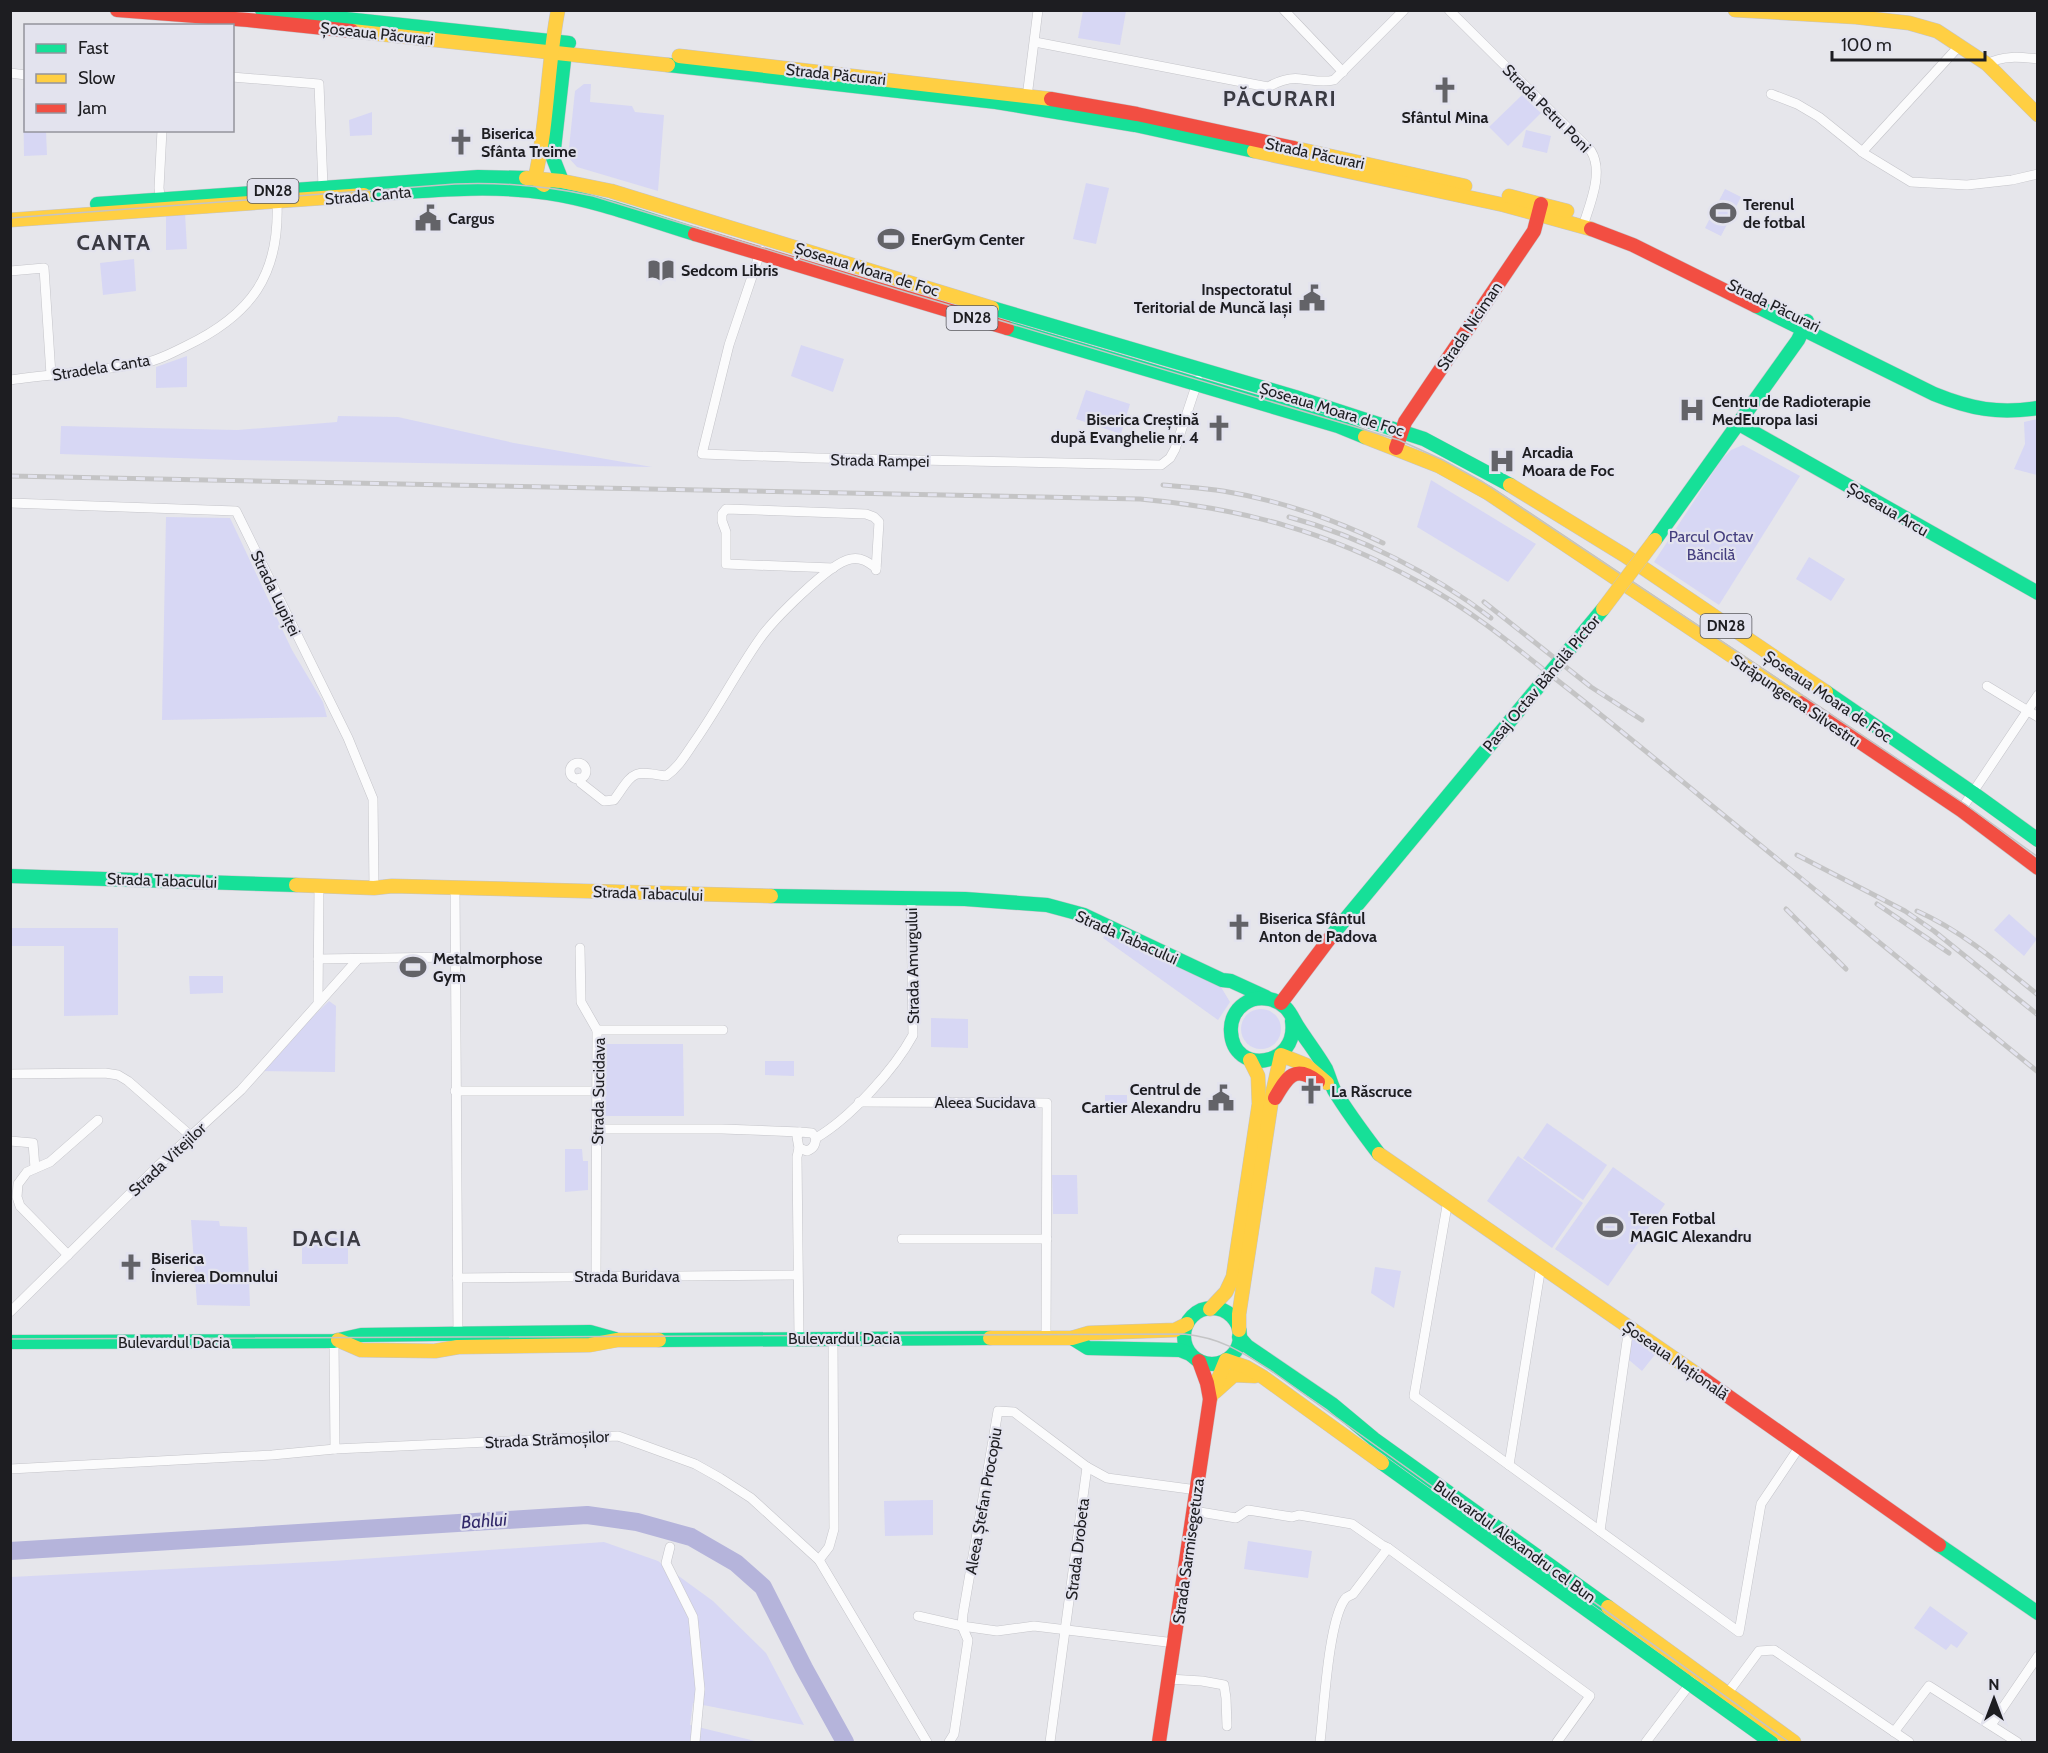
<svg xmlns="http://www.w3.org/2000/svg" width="2048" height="1753" font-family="Cabin,sans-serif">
	<rect width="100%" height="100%" fill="#e6e6eb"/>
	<g fill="#d7d7f4">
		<polygon points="1083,11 1126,11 1120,45 1078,38"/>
		<polygon points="584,84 591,84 590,102 632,106 635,112 664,115 658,191 577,167 568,157 575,91"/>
		<polygon points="23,88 25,88 26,130 46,131 47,155 24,156"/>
		<polygon points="1522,95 1541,113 1508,146 1489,127"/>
		<polygon points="372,112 372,135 350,136 349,120"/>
		<polygon points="1526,130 1551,136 1547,153 1522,147"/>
		<polygon points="1086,183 1109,188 1096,244 1073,239"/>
		<polygon points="1725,189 1741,197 1721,236 1705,228"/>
		<polygon points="166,213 185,213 187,249 166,250"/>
		<polygon points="134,259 136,291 103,295 100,263"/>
		<polygon points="801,345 844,359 833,392 791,376"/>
		<polygon points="187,356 187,387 156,388 156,367"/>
		<polygon points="1086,390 1130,404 1121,434 1076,419"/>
		<polygon points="338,416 398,417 514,443 652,467 237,460 60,454 61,426 237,430 337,422"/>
		<polygon points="2037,419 2038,419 2037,475 2014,469 2025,444 2024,422"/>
		<polygon points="1743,445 1800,476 1719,605 1654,562 1721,460 1731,450"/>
		<polygon points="1431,480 1536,544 1508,582 1417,527"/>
		<polygon points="166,517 230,518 292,650 323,702 327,717 162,720"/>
		<polygon points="1809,557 1845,579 1831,601 1796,579"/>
		<polygon points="2009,914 2037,939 2024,956 1994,930"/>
		<polygon points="11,928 118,928 118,1015 64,1016 64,946 11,946"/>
		<polygon points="1106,933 1221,987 1230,1002 1218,1020 1103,938"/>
		<polygon points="189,976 223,976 223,993 190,994"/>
		<polygon points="329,1001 336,1006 335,1072 257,1071"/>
		<circle cx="1261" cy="1029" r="20"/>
		<polygon points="931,1018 968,1019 968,1048 931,1047"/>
		<polygon points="604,1044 683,1044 684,1116 604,1116"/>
		<polygon points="765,1061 794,1061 794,1076 765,1075"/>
		<rect x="1105" y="1095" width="22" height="19"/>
		<polygon points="1547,1123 1607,1165 1583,1200 1523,1158"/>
		<polygon points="565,1149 582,1149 583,1161 588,1161 588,1190 565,1192"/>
		<polygon points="1518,1156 1583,1203 1552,1248 1487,1201"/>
		<polygon points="1613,1167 1665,1204 1608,1286 1555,1249"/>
		<polygon points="1052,1175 1077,1175 1078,1214 1053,1214"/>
		<polygon points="191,1220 219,1221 220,1226 247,1227 250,1306 197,1305"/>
		<polygon points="302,1237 348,1238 348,1264 302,1264"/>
		<polygon points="1375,1267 1401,1271 1394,1308 1371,1293"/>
		<polygon points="1640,1338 1657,1352 1642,1371 1629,1360 1632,1339"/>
		<polygon points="933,1500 933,1535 885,1536 884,1501"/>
		<polygon points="1248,1541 1312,1551 1308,1578 1244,1569"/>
		<polygon points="604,1542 658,1561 713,1601 766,1653 804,1725 693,1703 690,1725 759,1742 11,1742 11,1577 333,1561"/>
		<polygon points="1930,1606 1968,1633 1957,1648 1951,1644 1946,1650 1914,1628"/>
	</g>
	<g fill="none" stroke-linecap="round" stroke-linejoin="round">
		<polyline stroke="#b5b4db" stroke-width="18" points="10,1551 587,1515 637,1522 691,1537 736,1563 763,1587 804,1668 845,1742"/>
		<g stroke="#c4c4c9" stroke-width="10">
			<g id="street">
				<polyline points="1284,10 1343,72"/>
				<path d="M 1449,10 L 1591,151 C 1604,172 1590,204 1583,226"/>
				<path d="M 1035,42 L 1268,87 C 1277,82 1290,77 1301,79 C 1313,80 1322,83 1334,80 L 1404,10"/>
				<path d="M 1987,64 C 2003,55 2020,57 2038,59"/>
				<polyline points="10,73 26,75"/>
				<polyline points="232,77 319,84 323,187"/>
				<polyline points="1771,94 1797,104 1819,117 1865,154 1911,182 1967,185 2012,180 2038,174"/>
				<polyline points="1027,97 1038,10"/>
				<polyline points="1862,152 1960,45"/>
				<polyline points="161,203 159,188 162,130"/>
				<polyline points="761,250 729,345 702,454 817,458 1161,465 1170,458 1175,449 1198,380"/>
				<polyline points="10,271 44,268 51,375"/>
				<path d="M 10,380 C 54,374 99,371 143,363 C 157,361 172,353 186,346 C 251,315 280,275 277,202"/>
				<polyline points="10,503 236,511 348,738 373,799 374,888"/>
				<polyline points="833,568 726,564 726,532 722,521 722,514 726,509 866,514 874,517 879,522 876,570"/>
				<polyline points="1987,686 2038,717"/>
				<circle cx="578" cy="771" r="8"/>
				<path d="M 580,778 L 581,783 L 604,801 L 614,800 C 634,772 631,770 666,776 C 679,767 686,754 695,741 C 718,708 736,673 759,640 C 772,621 830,562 851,559 C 861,557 868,562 876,568"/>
				<polyline points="1961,810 2038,695"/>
				<polyline points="455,887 458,1338"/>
				<polyline points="580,948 581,1002 597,1030"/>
				<polyline points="318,959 455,957"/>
				<polyline points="318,1001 319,886"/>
				<polyline points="10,1074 105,1073 118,1075 128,1081 191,1136"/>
				<polyline points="455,1091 597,1091"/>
				<polyline points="859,1102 1047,1103 1046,1337"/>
				<polyline points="596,1129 722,1129 800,1132"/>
				<polyline points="10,1141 33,1143 35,1168"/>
				<path d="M 799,1148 L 807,1151 C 814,1148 815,1145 816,1138 C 850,1118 894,1070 913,1035 L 911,899"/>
				<polyline points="1448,1200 1414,1396 1739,1632 1761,1504 1800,1446"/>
				<polyline points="902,1239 1047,1239"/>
				<polyline points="68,1255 20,1206 17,1197 18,1184 27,1172 50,1162 98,1120"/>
				<polyline points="596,1275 597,1030 723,1030"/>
				<polyline points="457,1278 797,1275"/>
				<polyline points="10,1312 159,1165 241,1090 358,959"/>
				<polyline points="799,1338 797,1157 799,1148 797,1137 800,1132 812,1133 816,1138"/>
				<polyline points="334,1341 335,1449"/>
				<polyline points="1509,1465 1541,1266"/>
				<polyline points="10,1469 272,1455 335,1449 618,1436 695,1464 720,1478 751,1498 819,1560 927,1742"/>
				<path d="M 1194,1511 L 1236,1518 L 1248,1510 L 1292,1517 L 1299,1515 L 1352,1524 L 1382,1545 L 1388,1548 L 1353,1594 C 1350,1596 1347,1596 1345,1599 C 1328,1622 1324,1711 1320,1742"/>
				<polyline points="1600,1531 1629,1327"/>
				<polyline points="670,1547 666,1563 693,1617 700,1689 695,1742"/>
				<polyline points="1388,1548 1590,1696 1557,1742"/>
				<polyline points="819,1560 829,1547 834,1529 833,1338"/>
				<polyline points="918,1616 962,1626 997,1631 1034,1626 1175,1643"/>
				<polyline points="1169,1679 1202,1681 1224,1685 1226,1698 1227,1726"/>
				<polyline points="1727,1694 1759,1651 1774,1650 1909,1742"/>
				<polyline points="1991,1725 2038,1656"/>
				<polyline points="1894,1732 1929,1686 2017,1742"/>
				<polyline points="949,1742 954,1734 968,1640 962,1626 963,1614 998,1411 1014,1412 1087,1467 1107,1478 1197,1490"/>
				<polyline points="1050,1742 1087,1467"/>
				<polyline points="1646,1742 1693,1680"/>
			</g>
		</g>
		<g stroke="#c4c4c9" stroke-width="15">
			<g id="fast">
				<polyline points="262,10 569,43"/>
				<polyline points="668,65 996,102 1135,125 1254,151"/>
				<polyline points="562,181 553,158 566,43"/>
				<path d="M 364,195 C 425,191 488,184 548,193 C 596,200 649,220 695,234"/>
				<polyline points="97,204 478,177 526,178"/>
				<path d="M 1756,306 L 1934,394 C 1971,409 1998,414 2038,408"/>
				<polyline points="992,308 1295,397 1424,439 1510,485"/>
				<polyline points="1007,328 1338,426 1365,437"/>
				<polyline points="1739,424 2038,593"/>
				<polyline points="1655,540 1798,340 1807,321"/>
				<polyline points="1826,692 1973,793 2038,840"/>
				<polyline points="10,876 296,885"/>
				<polyline points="771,896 965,899 1047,905 1084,915 1222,980 1231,981 1266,997"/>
				<path d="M 1292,1021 C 1299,1067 1233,1076 1231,1032 C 1230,1021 1235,1010 1244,1004 C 1256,995 1275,997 1286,1008 C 1291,1013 1294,1021 1298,1027 C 1307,1041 1318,1055 1326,1069 C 1329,1076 1331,1084 1334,1090 C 1348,1113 1363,1133 1379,1154"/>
				<circle cx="1212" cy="1336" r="28"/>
				<polyline points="1239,1337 1247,1346 1332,1404 1374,1439 1608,1607"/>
				<polyline points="1072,1338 1088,1348 1180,1350 1190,1354"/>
				<polyline points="659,1340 990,1338"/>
				<polyline points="10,1342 334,1341 361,1335 590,1332 615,1339"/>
				<polyline points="1382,1463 1771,1742"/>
				<polyline points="1939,1545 2038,1613"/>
			</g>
		</g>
		<g stroke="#c4c4c9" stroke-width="15">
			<g id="slow">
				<polyline points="1735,10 1856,17 1909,23 1937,31 1987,64 2038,115"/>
				<polyline points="352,31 668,65"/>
				<polyline points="679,56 1051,99"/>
				<polyline points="1294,148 1465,186"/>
				<polyline points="1254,151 1504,205 1591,229"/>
				<polyline points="526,178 562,181 611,191 992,308"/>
				<path d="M 544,185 L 535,178 C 548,123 547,66 558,10"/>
				<polyline points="1509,196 1567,211"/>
				<polyline points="10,220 364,195"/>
				<polyline points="1365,437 1439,466 1488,493 1802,703"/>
				<polyline points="1510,485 1624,555 1826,692"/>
				<polyline points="296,885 374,888 392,886 771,896"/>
				<polyline points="1379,1154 1698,1375"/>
				<polyline points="1210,1309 1226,1292 1233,1277 1259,1104 1258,1076 1250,1060"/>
				<polyline points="1239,1330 1239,1314 1273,1091 1281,1055 1306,1065 1327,1083"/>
				<polyline points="990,1338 1072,1338 1089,1333 1175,1330 1187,1324"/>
				<polyline points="338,1340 361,1350 435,1351 458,1347 590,1345 617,1340 659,1340"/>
				<polyline points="1215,1392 1234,1375 1255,1376"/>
				<polyline points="1210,1399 1226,1360 1246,1367 1263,1377 1382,1463"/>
				<polyline points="1608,1607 1794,1742"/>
			</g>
		</g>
		<g stroke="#c4c4c9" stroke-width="15">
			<g id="jam">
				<polyline points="117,10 248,20 352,31"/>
				<polyline points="1051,99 1137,114 1294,148"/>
				<polyline points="1591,229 1633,245 1756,306"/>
				<polyline points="695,234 1007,328"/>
				<polyline points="1396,448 1405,422 1534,231 1541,204"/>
				<polyline points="1802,703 1961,810 2038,868"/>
				<polyline points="1281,1003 1333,934"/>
				<path d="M 1275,1098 C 1287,1077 1295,1064 1318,1082"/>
				<polyline points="1698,1375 1939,1545"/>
				<polyline points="1159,1742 1210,1399 1207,1383 1199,1361"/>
			</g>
		</g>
		<use href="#street" stroke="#fbfbfc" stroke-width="9"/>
		<use href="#fast" stroke="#16e098" stroke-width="14"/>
		<use href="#slow" stroke="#ffcf43" stroke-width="14"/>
		<use href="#jam" stroke="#f24e42" stroke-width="14"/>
		<g stroke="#c4c4c5" stroke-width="1.5">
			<path d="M 10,218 L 455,184 C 502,182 547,186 593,196 L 905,292 L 1399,440 L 1443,460 L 1483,482 L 1965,804 L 2038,857"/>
			<path d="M 10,1339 L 1184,1334 C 1222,1338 1242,1352 1273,1372 L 1789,1742"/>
		</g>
		<g stroke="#c4c4c5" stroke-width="5">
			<g id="rail">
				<path d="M 10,476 L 1140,499 C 1242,508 1329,532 1419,582 C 1466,607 1507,640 1548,673 C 1601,714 1653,757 1705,800 C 1816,890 1927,981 2038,1072"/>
				<path d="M 1163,485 C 1183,487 1204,488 1223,491 C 1278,500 1333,519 1383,543"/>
				<path d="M 1289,517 C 1359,536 1434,574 1491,618"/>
				<polyline points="1484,602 1591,687 1642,720"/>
				<polyline points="1797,855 1905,911 1934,931 2038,1015"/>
				<polyline points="1877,904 1949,953"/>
				<polyline points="1786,909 1846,969"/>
				<path d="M 1917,911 C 1962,931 2000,964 2038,995"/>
			</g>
		</g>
		<use href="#rail" stroke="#e3e3ee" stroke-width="3" stroke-dasharray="9" stroke-linecap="butt"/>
		<g stroke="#c4c4c9" stroke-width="15" stroke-linecap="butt">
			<polyline id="fast-bridge" points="1333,934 1603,609"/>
		</g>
		<g stroke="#c4c4c9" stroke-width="15" stroke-linecap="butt">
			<polyline id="slow-bridge" points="1603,609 1655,540"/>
		</g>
		<use href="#fast-bridge" stroke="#16e098" stroke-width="14"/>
		<use href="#slow-bridge" stroke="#ffcf43" stroke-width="14"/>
	</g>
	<defs>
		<g id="church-bare" transform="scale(2.07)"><path d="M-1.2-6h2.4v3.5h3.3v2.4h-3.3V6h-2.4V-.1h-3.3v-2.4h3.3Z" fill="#636368" stroke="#e3e3ee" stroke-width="2.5" paint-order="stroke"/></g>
		<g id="stadium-bare" transform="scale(2.07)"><path d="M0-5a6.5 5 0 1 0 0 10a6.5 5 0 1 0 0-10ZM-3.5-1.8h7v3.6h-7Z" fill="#636368" stroke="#e3e3ee" stroke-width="2.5" paint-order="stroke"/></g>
		<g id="civic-bare" transform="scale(2.07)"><path d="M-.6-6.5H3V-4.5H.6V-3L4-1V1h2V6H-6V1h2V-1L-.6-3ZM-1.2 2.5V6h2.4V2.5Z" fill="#636368" stroke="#e3e3ee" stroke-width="2.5" paint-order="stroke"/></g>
		<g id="library-bare" transform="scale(2.07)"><path d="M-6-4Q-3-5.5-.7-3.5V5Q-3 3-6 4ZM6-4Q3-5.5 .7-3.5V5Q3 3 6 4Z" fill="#636368" stroke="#e3e3ee" stroke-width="2.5" paint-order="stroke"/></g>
		<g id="hospital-bare" transform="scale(2.07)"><path d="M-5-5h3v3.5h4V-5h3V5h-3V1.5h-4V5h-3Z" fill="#636368" stroke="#e3e3ee" stroke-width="2.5" paint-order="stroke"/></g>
	</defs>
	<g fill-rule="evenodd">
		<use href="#church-bare" x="1445" y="90"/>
		<use href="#church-bare" x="461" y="142"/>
		<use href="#stadium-bare" x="1723" y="213"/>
		<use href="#civic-bare" x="428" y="218"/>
		<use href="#stadium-bare" x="891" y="239"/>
		<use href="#library-bare" x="661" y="270"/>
		<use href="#civic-bare" x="1312" y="298"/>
		<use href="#hospital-bare" x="1692" y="410"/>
		<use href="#church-bare" x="1219" y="428"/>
		<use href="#hospital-bare" x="1502" y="461"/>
		<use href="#church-bare" x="1239" y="927"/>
		<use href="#stadium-bare" x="413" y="967"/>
		<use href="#church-bare" x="1311" y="1091"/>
		<use href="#civic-bare" x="1221" y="1098"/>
		<use href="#stadium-bare" x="1610" y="1227"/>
		<use href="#church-bare" x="131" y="1267"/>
	</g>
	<g text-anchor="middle" stroke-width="4.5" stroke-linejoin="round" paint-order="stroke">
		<g fill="#e3e3ee" stroke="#58585e" stroke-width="1.5">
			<rect x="247.5" y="179" width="51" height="24" rx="4.5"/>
			<rect x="946.5" y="306" width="51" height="24" rx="4.5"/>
			<rect x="1700.5" y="614" width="51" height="24" rx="4.5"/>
		</g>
		<g font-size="15" font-weight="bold" fill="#1d1d21">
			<text x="273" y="196">DN28</text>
			<text x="972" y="323">DN28</text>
			<text x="1726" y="631">DN28</text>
		</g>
		<g font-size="16" fill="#1d1d21" stroke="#e3e3ee">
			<text transform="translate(377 33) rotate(6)" y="6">Șoseaua Păcurari</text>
			<text transform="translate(836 74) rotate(6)" y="6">Strada Păcurari</text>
			<text transform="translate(1547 108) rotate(45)" y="6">Strada Petru Poni</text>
			<text transform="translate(1315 153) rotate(12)" y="6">Strada Păcurari</text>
			<text transform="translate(368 195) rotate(-5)" y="6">Strada Canta</text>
			<text transform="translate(867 269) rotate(17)" y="6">Șoseaua Moara de Foc</text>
			<text transform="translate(1774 305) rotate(26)" y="6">Strada Păcurari</text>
			<text transform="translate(1469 326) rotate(-56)" y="6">Strada Niciman</text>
			<text transform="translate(101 367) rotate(-9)" y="6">Stradela Canta</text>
			<text transform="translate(1332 409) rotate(17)" y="6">Șoseaua Moara de Foc</text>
			<text transform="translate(880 460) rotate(1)" y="6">Strada Rampei</text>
			<text transform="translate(1888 509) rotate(30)" y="6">Șoseaua Arcu</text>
			<text transform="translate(276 593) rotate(64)" y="6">Strada Lupiței</text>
			<text transform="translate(1541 683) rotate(-50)" y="6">Pasaj Octav Băncilă Pictor</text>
			<text transform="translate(1828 696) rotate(34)" y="6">Șoseaua Moara de Foc</text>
			<text transform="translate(1796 700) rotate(34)" y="6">Străpungerea Silvestru</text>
			<text transform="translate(162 880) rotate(2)" y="6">Strada Tabacului</text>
			<text transform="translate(648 893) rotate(2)" y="6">Strada Tabacului</text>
			<text transform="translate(1127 937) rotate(24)" y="6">Strada Tabacului</text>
			<text transform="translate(912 966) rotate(-91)" y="6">Strada Amurgului</text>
			<text transform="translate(598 1091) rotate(-89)" y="6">Strada Sucidava</text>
			<text x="985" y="1108">Aleea Sucidava</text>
			<text transform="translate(167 1159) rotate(-43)" y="6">Strada Vitejilor</text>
			<text x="627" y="1282">Strada Buridava</text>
			<text x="844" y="1344">Bulevardul Dacia</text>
			<text x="174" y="1348">Bulevardul Dacia</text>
			<text transform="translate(1676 1360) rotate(35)" y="6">Șoseaua Națională</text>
			<text transform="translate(547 1439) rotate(-3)" y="6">Strada Strămoșilor</text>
			<text transform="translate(983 1501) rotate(-80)" y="6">Aleea Ștefan Procopiu</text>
			<text transform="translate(1515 1541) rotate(36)" y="6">Bulevardul Alexandru cel Bun</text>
			<text transform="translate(1077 1549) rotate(-83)" y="6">Strada Drobeta</text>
			<text transform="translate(1188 1551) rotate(-82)" y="6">Strada Sarmisegetuza</text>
		</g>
		<g font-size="16" font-weight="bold" fill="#1d1d21" stroke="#e3e3ee" text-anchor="start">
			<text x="1445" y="123" text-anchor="middle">Sfântul Mina</text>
			<text x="481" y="139">Biserica<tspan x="481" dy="18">Sfânta Treime</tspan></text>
			<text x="1743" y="210">Terenul<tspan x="1743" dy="18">de fotbal</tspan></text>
			<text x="448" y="224">Cargus</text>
			<text x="911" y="245">EnerGym Center</text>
			<text x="681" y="276">Sedcom Libris</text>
			<text x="1292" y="295" text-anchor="end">Inspectoratul<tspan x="1292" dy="18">Teritorial de Muncă Iași</tspan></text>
			<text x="1712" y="407">Centru de Radioterapie<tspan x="1712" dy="18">MedEuropa Iasi</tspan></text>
			<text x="1199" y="425" text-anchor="end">Biserica Creștină<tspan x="1199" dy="18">după Evanghelie nr. 4</tspan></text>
			<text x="1522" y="458">Arcadia<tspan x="1522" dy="18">Moara de Foc</tspan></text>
			<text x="1259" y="924">Biserica Sfântul<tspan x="1259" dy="18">Anton de Padova</tspan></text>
			<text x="433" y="964">Metalmorphose<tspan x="433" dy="18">Gym</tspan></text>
			<text x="1201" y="1095" text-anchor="end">Centrul de<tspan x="1201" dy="18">Cartier Alexandru</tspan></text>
			<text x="1331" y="1097">La Răscruce</text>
			<text x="1630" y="1224">Teren Fotbal<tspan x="1630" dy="18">MAGIC Alexandru</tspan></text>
			<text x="151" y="1264">Biserica<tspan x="151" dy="18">Învierea Domnului</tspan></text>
		</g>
		<g font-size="16" fill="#443e7f" stroke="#e3e3ee">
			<text x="1711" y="542">Parcul Octav<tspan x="1711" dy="18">Băncilă</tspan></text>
		</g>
		<g font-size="18" font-style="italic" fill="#322969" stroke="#e3e3ee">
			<text transform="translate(484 1521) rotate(-4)" y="6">Bahlui</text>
		</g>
		<g font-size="22" font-weight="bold" letter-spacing="1.5" fill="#3b3b43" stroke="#e3e3ee">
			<text x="1280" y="106">PĂCURARI</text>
			<text x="114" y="250">CANTA</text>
			<text x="327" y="1246">DACIA</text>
		</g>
	</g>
	<rect width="2048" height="1753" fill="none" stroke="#1d1d21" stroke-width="24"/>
	<rect x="24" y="24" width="210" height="108" fill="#e3e3ee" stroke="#94949c" stroke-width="1.5"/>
	<rect x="36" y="44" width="30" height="9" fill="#16e098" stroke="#94949c" stroke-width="1.5"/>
	<text x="78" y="54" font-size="18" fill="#1d1d21">Fast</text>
	<rect x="36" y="74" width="30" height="9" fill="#ffcf43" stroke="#94949c" stroke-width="1.5"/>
	<text x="78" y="84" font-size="18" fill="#1d1d21">Slow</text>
	<rect x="36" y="104" width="30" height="9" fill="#f24e42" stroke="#94949c" stroke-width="1.5"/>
	<text x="78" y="114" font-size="18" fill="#1d1d21">Jam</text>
	<g transform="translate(1994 1699)" stroke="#e3e3ee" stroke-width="4.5" paint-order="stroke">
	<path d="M0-4.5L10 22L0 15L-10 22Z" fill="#1d1d21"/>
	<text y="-9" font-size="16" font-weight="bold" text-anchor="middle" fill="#1d1d21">N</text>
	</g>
	<path d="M1832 51v9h153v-9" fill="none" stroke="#1d1d21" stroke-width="3"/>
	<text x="1841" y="51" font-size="18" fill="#1d1d21" stroke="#e3e3ee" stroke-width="4.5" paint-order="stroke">100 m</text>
</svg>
